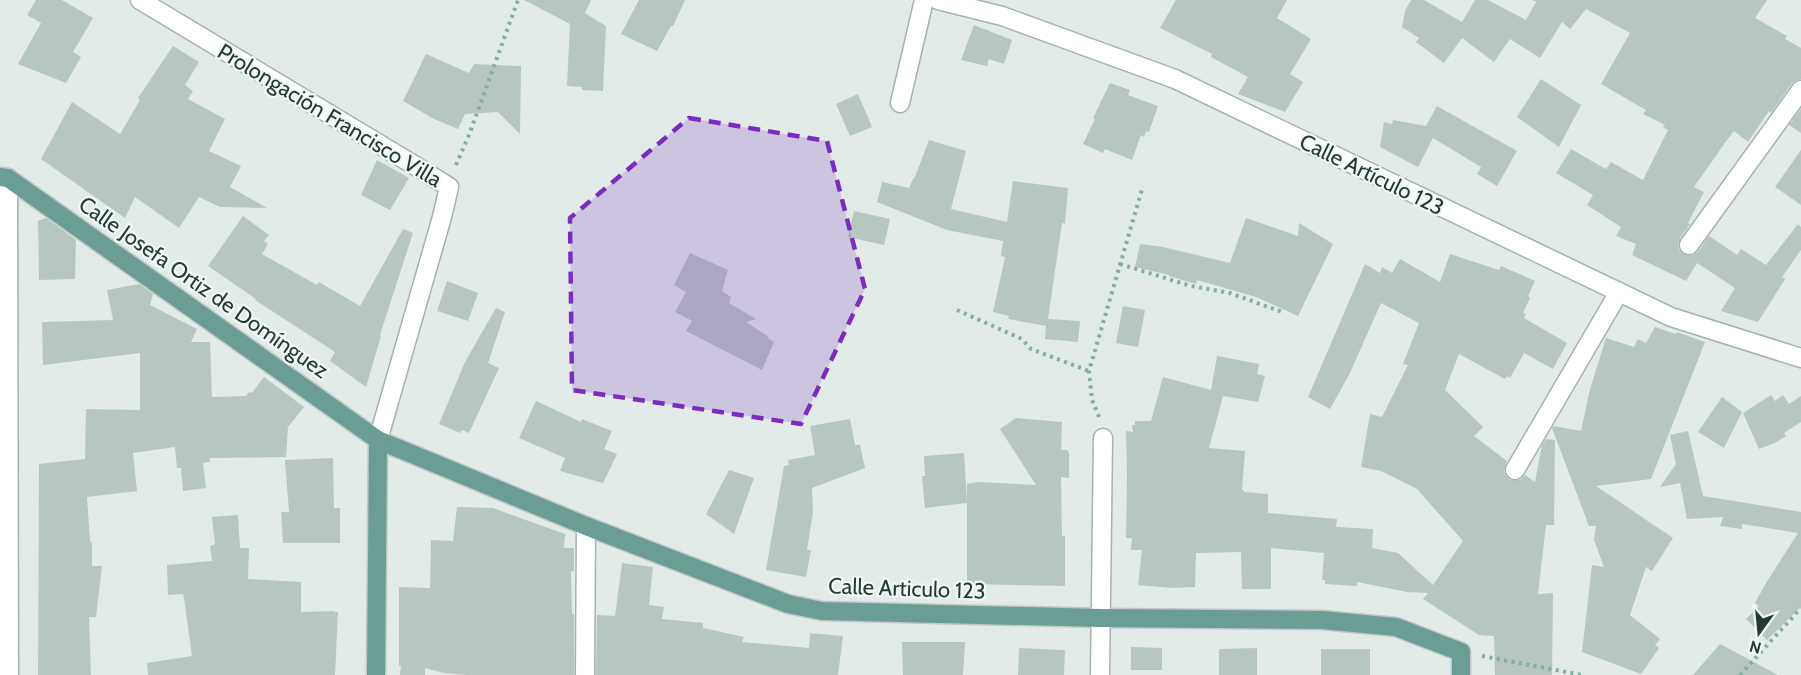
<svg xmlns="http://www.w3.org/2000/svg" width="1801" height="675" font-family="Cabin,sans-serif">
	<rect width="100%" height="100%" fill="#e2ebe8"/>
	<g fill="#b8c6c1">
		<polygon points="36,0 62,0 93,18 73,52 81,57 66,83 18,64 41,23 27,15"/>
		<polygon points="524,0 591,0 585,13 606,26 603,91 582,90 582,87 567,86 570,24"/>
		<polygon points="639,0 685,0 673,26 671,26 657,51 621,34"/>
		<polygon points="1176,0 1287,0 1277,18 1311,39 1290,74 1303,82 1285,112 1238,94 1248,77 1211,57 1212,54 1160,28"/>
		<polygon points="1411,0 1424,0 1462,22 1475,0 1488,0 1526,20 1536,2 1533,0 1767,0 1755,18 1787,36 1785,39 1801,48 1801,79 1792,83 1771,113 1769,111 1748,142 1734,131 1727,140 1694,187 1704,192 1688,223 1690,224 1680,238 1678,244 1679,250 1683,254 1693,255 1698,252 1709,236 1737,255 1741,249 1766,265 1798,224 1801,227 1801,250 1782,277 1785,279 1758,322 1721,311 1735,288 1697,263 1686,281 1632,255 1636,244 1616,236 1621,227 1587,205 1593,195 1556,173 1571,149 1606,169 1611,162 1643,180 1668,130 1663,127 1665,125 1643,114 1646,110 1601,84 1630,33 1586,9 1570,29 1562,22 1540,58 1510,39 1494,62 1462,38 1444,63 1416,42 1419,38 1402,27 1405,11"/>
		<polygon points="974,25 1012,40 1004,64 989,59 987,66 961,60"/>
		<polygon points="173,46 199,62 185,85 193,91 188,99 225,119 209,151 241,166 230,187 267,208 220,207 199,197 179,228 135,197 125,218 41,159 72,102 120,134 140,100 138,98"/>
		<polygon points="426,54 469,73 474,64 521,66 520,134 498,112 465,114 458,129 434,119 403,101"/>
		<polygon points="1541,79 1581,105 1559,147 1517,117"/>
		<polygon points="1110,83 1130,90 1128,95 1158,106 1149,132 1146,131 1144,137 1141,135 1132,160 1105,149 1103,153 1083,144 1095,119 1093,118"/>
		<polygon points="858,94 872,127 850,136 836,104"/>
		<polygon points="1437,106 1517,151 1497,186 1477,174 1481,167 1433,138 1418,167 1380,147 1384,122 1392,124 1393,120 1426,126"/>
		<polygon points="1801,109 1801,133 1789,125"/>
		<polygon points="929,140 966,151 951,209 1007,222 1013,181 1068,188 1065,224 1062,223 1048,319 1080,321 1078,342 1045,339 1046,326 1008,319 1009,316 993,312 1005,257 1001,256 1003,241 947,230 877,202 882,182 909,188 914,177 915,177"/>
		<polygon points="1801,150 1801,205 1775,187"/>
		<polygon points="377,160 409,178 390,210 361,195"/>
		<polygon points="854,211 890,219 884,245 848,237"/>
		<polygon points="243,216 269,235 264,241 268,244 262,254 317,285 319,282 360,306 403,229 413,233 380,335 381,336 366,387 330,361 335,352 255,300 256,299 208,266"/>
		<polygon points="46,218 76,240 75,279 39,280 38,221"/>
		<polygon points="1246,218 1298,236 1299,223 1333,244 1298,316 1256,297 1197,280 1196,284 1169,276 1169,275 1135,267 1140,244 1163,247 1230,263"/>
		<polygon points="690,253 728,270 722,291 731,297 729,303 756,319 746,322 769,337 768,338 774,342 762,370 686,331 692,321 675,312 686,292 674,285"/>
		<polygon points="1450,254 1499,270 1501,266 1535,281 1528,296 1530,298 1523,313 1526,314 1524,318 1567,343 1553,369 1524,353 1510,378 1507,376 1505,379 1459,354 1445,390 1483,427 1474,436 1507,461 1504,471 1506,476 1510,480 1520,480 1525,475 1535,482 1542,445 1546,439 1555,440 1554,525 1546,525 1538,594 1553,593 1552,675 1495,675 1494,636 1479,635 1423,599 1428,593 1407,592 1357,582 1357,586 1325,584 1325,580 1322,580 1324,553 1271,548 1271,589 1242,589 1241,552 1196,553 1195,587 1172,588 1138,585 1142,550 1131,550 1132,538 1126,538 1127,475 1126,431 1133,432 1132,425 1135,425 1135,421 1151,421 1163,377 1211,390 1217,356 1259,364 1257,374 1265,376 1258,402 1223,396 1209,448 1245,451 1242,490 1244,490 1244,492 1268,494 1268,513 1337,519 1336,527 1373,529 1372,548 1398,553 1433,585 1463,541 1417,489 1381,471 1361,467 1370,414 1382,417 1408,365 1403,364 1419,323 1381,303 1349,375 1330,409 1308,397 1365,264 1380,273 1382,267 1392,273 1400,259 1440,282"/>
		<polygon points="447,281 478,293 468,321 437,311"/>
		<polygon points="139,284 153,294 150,305 197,329 191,342 210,342 212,397 246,396 249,392 252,393 264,377 304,407 288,427 286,457 209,458 210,462 203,463 206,488 183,491 181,468 177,468 175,447 133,453 137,491 87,497 90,541 92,544 92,566 102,566 96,617 89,617 91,675 38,675 39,464 85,459 86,409 140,410 140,353 43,365 42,322 113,320 107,290"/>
		<polygon points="1123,306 1145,310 1138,347 1116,343"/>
		<polygon points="496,308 505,312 488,363 499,368 469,433 462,430 460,433 439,424 465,362"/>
		<polygon points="1655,327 1676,334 1677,332 1705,342 1651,479 1596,486 1673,538 1652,571 1646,567 1630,615 1660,639 1655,645 1659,648 1641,674 1582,652 1592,565 1604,567 1594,540 1596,526 1589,526 1552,428 1554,426 1581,431 1590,389 1606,338 1634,347 1638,339 1646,343"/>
		<polygon points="1771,395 1775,401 1783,395 1789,404 1801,396 1801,422 1784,433 1786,436 1775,443 1759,449 1743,413"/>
		<polygon points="1722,397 1742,412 1724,448 1698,432"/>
		<polygon points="536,401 581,422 582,419 612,431 604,449 617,454 603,483 560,471 565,458 519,438"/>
		<polygon points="1016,418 1062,422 1061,450 1068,450 1068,452 1069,453 1069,478 1061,477 1062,536 1065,536 1065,586 967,584 967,484 978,482 1036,485 1000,429"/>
		<polygon points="850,419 855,445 860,445 865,468 812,488 813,512 807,550 811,550 806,577 766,570 784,466 789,465 788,460 815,455 810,426"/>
		<polygon points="1688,431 1703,496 1801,512 1801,607 1767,640 1746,619 1759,606 1755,603 1766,583 1798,533 1742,524 1742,529 1720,526 1723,517 1687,519 1680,483 1660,487 1676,464 1670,435"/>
		<polygon points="964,453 967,503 925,508 922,476 925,476 924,456"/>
		<polygon points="333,458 334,508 340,508 340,543 283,543 281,512 289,512 285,460"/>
		<polygon points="729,470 754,478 734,534 706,514"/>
		<polygon points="457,507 493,508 565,534 564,548 574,548 574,571 571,571 572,614 574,614 574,675 468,675 444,673 425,668 425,675 400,675 401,666 399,666 399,587 430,588 431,540 453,541"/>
		<polygon points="238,515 240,548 249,548 248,579 301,582 301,612 334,611 334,612 338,612 335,675 148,675 147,663 192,656 184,598 183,594 168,595 167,565 212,561 210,546 215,544 212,517"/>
		<polygon points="622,563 653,567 649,605 664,607 662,619 703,623 703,628 744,637 742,642 809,648 810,633 843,636 838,675 596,675 597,615 615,616"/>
		<polygon points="902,642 965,642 963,675 903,675"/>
		<polygon points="1720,644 1778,675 1693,675"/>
		<polygon points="1131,647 1162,648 1162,670 1131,670"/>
		<polygon points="1019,648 1065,650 1064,675 1018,675"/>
		<polygon points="1257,648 1257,675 1219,675 1219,649"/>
		<rect x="1321" y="649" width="49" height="26"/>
	</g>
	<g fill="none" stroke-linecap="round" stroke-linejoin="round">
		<g stroke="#a5b3af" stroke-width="21">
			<g id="minor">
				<polyline points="140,0 414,165 449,187 442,217 378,440"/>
				<polyline points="938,0 1002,16 1175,79 1671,317 1801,358"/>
				<polyline points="900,103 924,0"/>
				<polyline points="8,178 9,675"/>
				<polyline points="1689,245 1801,90"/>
				<polyline points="1515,470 1619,292"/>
				<polyline points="585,675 586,526"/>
				<polyline points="1100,675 1103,438"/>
			</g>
		</g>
		<g stroke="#c1c8c7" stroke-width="21">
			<g id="major">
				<polyline points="0,177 8,178 378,440 586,526 788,604 822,611 1101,618 1322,620 1396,627 1461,652 1461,675"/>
				<polyline points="376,675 378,440"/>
			</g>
		</g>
		<g stroke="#85ada3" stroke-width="4" stroke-dasharray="3 4.5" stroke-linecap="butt">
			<polyline points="456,165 469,135 518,0"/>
			<polyline points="1120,264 1191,286 1230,293 1285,313"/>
			<polyline points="957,310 1022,339 1031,349 1089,371"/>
			<polyline points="1099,417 1092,400 1089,371 1143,186"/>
			<polyline points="1482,656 1582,675"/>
			<polyline points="1740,675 1801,608"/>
		</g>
		<use href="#minor" stroke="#fff" stroke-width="18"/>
		<use href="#major" stroke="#6a9e94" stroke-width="18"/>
	</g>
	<path fill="#7b2cbf" fill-opacity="0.2" stroke="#7b2cbf" stroke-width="4.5" stroke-dasharray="12 8" stroke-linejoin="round" d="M 689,118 L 827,141 L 865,289 L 801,424 L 572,390 L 570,218 Z"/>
	<g text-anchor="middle" stroke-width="4.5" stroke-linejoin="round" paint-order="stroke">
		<g font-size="22" fill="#233b36" stroke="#f2f8f6">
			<text transform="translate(330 115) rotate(31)" y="8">Prolongación Francisco Villa</text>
			<text transform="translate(1372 174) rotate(26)" y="8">Calle Artículo 123</text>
			<text transform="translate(204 287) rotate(35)" y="8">Calle Josefa Ortiz de Domínguez</text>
			<text transform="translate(907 588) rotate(2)" y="8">Calle Articulo 123</text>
		</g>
	</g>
	<g transform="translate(1759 633) rotate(195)" stroke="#f2f8f6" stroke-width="4.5" paint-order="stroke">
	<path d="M0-4.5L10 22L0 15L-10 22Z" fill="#233b36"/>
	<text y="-9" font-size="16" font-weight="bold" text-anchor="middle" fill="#233b36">N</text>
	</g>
</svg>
